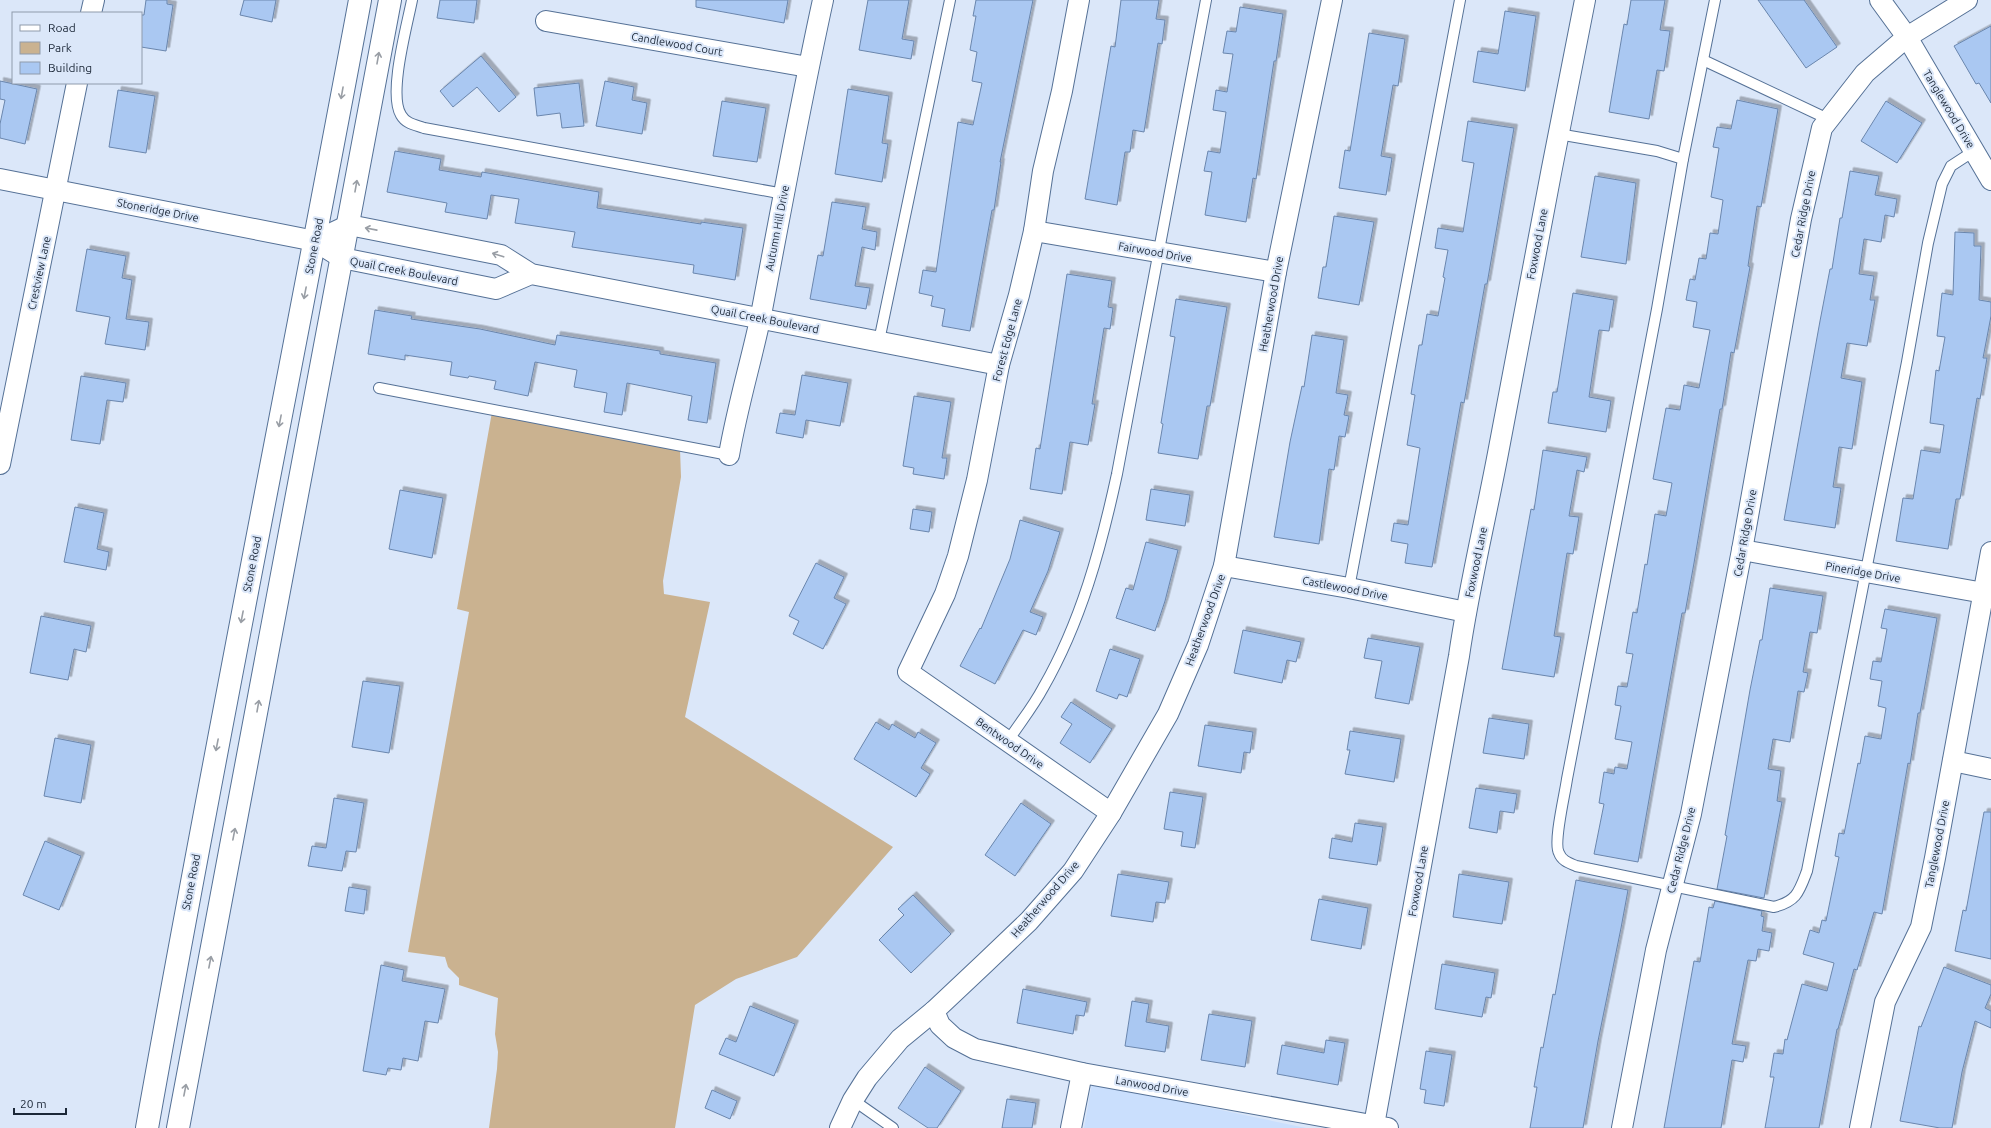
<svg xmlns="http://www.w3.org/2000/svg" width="1991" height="1128" font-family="Ubuntu,sans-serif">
	<defs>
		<filter id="shadow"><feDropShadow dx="3.5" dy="-3.5" stdDeviation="0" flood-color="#0004"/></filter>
	</defs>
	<rect width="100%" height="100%" fill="#dbe7f9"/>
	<polygon fill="#cadffd" points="1092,1083 1306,1128 1084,1128"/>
	<polygon fill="#cab290" points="492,412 680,449 681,477 663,581 664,594 710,602 685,717 893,847 797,957 736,979 695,1005 675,1128 489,1128 497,1069 498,1052 495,1034 498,998 459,985 459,978 448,967 445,957 408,952 469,612 457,609"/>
	<g fill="#aac8f2" stroke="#6a86ad" filter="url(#shadow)">
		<polygon points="146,0 167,0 167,4 173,5 166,51 141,47 141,15 144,15"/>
		<polygon points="244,0 276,0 272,22 240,15"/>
		<polygon points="440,0 477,0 474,23 437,18"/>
		<polygon points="696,0 788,0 784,23 696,7"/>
		<polygon points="868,0 909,0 902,39 914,41 911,59 859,50"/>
		<polygon points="976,0 1033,0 1000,162 1001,162 994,210 992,210 970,331 942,326 945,309 931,306 933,296 919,293 923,270 936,272 958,122 973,125 982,83 972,81 977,52 970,50 976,16 973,16"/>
		<polygon points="1121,0 1159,0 1156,19 1165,20 1162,44 1158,43 1144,132 1133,130 1130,152 1125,152 1117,205 1085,199 1111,46 1115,47"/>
		<polygon points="1631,0 1665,0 1660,30 1670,31 1664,71 1657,70 1649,119 1609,112 1624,24 1627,25"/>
		<polygon points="1758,0 1804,0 1837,47 1806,68"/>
		<polygon points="1240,7 1283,14 1276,61 1274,61 1256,179 1253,178 1246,222 1205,215 1212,172 1204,171 1208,151 1220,153 1226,112 1213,110 1216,90 1227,92 1233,54 1223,53 1227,31 1236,32"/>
		<polygon points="1505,11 1536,16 1525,91 1473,82 1478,51 1498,54"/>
		<polygon points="1991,26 1991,103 1979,83 1976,84 1954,46"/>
		<polygon points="1369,33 1405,39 1398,86 1393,85 1381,156 1392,158 1386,195 1339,188 1345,150 1350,151"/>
		<polygon points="481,56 516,97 499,112 477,87 453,107 440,91"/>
		<polygon points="0,81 37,89 25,144 0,138 0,124 5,100 0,99"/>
		<polygon points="605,81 634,87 632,100 647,103 642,134 596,126"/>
		<polygon points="579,83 584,126 562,128 560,113 537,116 534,88"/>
		<polygon points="848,89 889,96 882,143 888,144 882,182 835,174"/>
		<polygon points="118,90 155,96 146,153 109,147"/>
		<polygon points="1737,100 1778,109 1761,207 1757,206 1748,266 1750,267 1734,353 1731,352 1722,409 1720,409 1694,563 1685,613 1682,613 1638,862 1594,854 1604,804 1599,803 1604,772 1614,774 1615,767 1627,769 1632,742 1615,739 1621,706 1615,705 1618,686 1627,687 1633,654 1626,653 1633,612 1637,613 1645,564 1647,565 1655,514 1666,516 1672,483 1653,479 1666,408 1680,410 1684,385 1699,388 1710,330 1693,327 1697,302 1686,300 1690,279 1695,280 1699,258 1706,259 1710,233 1718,234 1723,200 1711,197 1719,148 1713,147 1717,127 1731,129"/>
		<polygon points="722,101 766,108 757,162 713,156"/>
		<polygon points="1886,101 1922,123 1897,163 1861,141"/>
		<polygon points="1468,121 1514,128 1487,284 1485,284 1464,403 1461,402 1432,567 1405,563 1408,544 1391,541 1394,523 1408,525 1420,448 1407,445 1415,395 1411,394 1419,345 1422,345 1427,314 1438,316 1445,278 1443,277 1448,250 1435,248 1438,228 1463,232 1474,163 1462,161"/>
		<polygon points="395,151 441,159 439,170 481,177 482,172 599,192 597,208 701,224 701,222 743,228 735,280 693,273 694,265 572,247 575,232 515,223 519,199 491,195 487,219 445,212 447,203 387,192"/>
		<polygon points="1850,171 1879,176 1875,195 1897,199 1894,217 1885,215 1881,242 1864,239 1859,274 1874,276 1870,300 1875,300 1867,346 1847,343 1841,378 1862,382 1852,449 1839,447 1833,487 1841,488 1835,528 1784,520 1820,321 1830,269 1832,269 1840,218 1842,218"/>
		<polygon points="1595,176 1636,183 1626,264 1581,257"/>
		<polygon points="832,202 866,207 862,229 877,232 875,250 862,247 855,286 870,288 866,309 810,299 818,255 823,256"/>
		<polygon points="1334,216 1374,222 1359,305 1318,298 1323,267 1326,267"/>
		<polygon points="1955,232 1974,233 1974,246 1981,246 1979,300 1991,302 1991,316 1983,358 1987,358 1980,399 1977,398 1960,499 1956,499 1948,549 1896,541 1903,498 1913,499 1921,450 1940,453 1944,425 1930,423 1936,370 1939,371 1945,337 1937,336 1942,293 1953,295"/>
		<polygon points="87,249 126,256 122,278 132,280 126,319 149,322 145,350 105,344 110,317 76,311"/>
		<polygon points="1067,274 1112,281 1108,307 1113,308 1110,329 1104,328 1092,404 1095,404 1088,445 1070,442 1062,494 1030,489 1036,448 1040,449"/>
		<polygon points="1573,293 1614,300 1609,331 1599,330 1589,397 1611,401 1606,432 1548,423 1553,392 1557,392"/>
		<polygon points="1176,299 1227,307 1210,406 1207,406 1198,459 1158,453 1163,424 1161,423 1175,337 1170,336"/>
		<polygon points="375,310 412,316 411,319 480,329 555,345 557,335 660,351 660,354 716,363 707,423 688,420 692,396 627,383 622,415 604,412 607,393 574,387 577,370 535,362 528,396 494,389 496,381 469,376 468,378 450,375 452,362 405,355 405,360 368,354"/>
		<polygon points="1312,335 1344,340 1336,393 1348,395 1344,415 1349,416 1345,437 1339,436 1334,470 1329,469 1319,544 1274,537 1290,442 1302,386 1304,387"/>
		<polygon points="802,375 848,383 840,426 806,420 803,438 776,433 780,413 795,415"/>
		<polygon points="81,376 126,383 123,402 107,400 100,444 71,440"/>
		<polygon points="914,396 951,402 942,458 947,458 944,479 913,474 914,468 903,466"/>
		<polygon points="1543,450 1587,457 1584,472 1577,470 1569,516 1579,517 1573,554 1567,553 1554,636 1561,637 1554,677 1502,669 1531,509 1534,510"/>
		<polygon points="1151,489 1190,495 1185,526 1146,520"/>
		<polygon points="400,490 443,498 432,558 389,549"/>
		<polygon points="75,507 104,513 97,549 109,552 106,570 64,562"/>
		<polygon points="913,509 932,512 929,532 910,529"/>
		<polygon points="1020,520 1060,532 1048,571 1030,612 1043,617 1036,635 1023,630 995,684 960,666 980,628 981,629 1010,559"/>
		<polygon points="1146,542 1178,550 1165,601 1155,631 1116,618 1126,588 1133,590"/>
		<polygon points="816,563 844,577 834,598 846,604 823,649 793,634 799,621 789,616"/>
		<polygon points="1770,588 1823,596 1817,633 1810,632 1803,672 1808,673 1804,692 1798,691 1790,742 1773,739 1768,769 1781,771 1777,801 1782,802 1764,898 1717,889 1727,836 1725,835 1750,690 1760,640 1762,640"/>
		<polygon points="1885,609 1937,618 1920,713 1918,713 1910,764 1908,763 1882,914 1874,912 1857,970 1854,969 1838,1029 1837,1029 1819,1128 1765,1128 1774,1077 1770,1077 1774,1053 1783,1054 1785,1039 1787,1040 1802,984 1827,991 1834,963 1803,954 1810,930 1819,933 1822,920 1826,921 1839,857 1835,856 1839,833 1844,834 1858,763 1860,764 1865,736 1881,739 1886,708 1878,706 1882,681 1870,679 1873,661 1881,662 1887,629 1881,628"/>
		<polygon points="41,616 91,626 86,652 74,649 68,680 30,673"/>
		<polygon points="1243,630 1301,642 1296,662 1287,660 1282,683 1234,673"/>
		<polygon points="1368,638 1420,647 1409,704 1375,698 1382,661 1364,658"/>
		<polygon points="1110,649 1140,659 1127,697 1119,694 1117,699 1096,691"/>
		<polygon points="363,681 400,686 389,753 352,747"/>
		<polygon points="1071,702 1112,729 1090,763 1060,743 1072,724 1061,717"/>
		<polygon points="1489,718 1529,724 1524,759 1483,753"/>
		<polygon points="876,722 889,730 892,724 915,738 918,732 936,743 921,768 930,774 916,797 854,759"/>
		<polygon points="1205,725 1253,732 1250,753 1244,752 1241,773 1198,766"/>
		<polygon points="1350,731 1401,739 1394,782 1345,774 1350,750 1347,750"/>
		<polygon points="55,738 91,745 81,803 44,796"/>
		<polygon points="1476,788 1517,794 1514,813 1500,811 1497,833 1469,828"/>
		<polygon points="1170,792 1203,797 1195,848 1181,846 1183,832 1164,829"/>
		<polygon points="334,798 364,803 356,852 346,851 342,871 308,866 312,846 326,848"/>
		<polygon points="1021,803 1051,824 1015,876 985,855"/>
		<polygon points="1984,812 1991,812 1991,959 1955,951 1963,910 1966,911"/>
		<polygon points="1355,823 1383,827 1377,865 1329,858 1332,838 1352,842"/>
		<polygon points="45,841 81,856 59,910 23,895"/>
		<polygon points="1118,874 1169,882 1165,903 1156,902 1153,922 1111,916"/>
		<polygon points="1459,874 1509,882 1502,924 1453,917"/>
		<polygon points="1576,880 1628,890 1621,928 1598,1041 1583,1128 1530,1128 1537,1087 1534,1087 1541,1047 1543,1048 1553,994 1555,995"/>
		<polygon points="349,887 367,890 364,914 345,911"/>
		<polygon points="913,895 951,934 911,973 879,940 904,915 898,909"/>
		<polygon points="1319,899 1368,908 1361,949 1311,940"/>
		<polygon points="1715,901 1762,911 1761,916 1764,917 1762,931 1772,933 1769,951 1758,949 1756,961 1748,960 1732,1044 1746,1046 1743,1062 1732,1060 1721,1128 1664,1128 1694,961 1700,962 1709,907 1713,908"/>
		<polygon points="1442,964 1495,973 1491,998 1486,997 1482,1017 1435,1009"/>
		<polygon points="381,965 404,970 402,981 445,989 438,1023 425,1021 418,1061 403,1058 401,1070 388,1068 386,1075 363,1071"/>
		<polygon points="1944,967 1991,985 1991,994 1985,1008 1991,1011 1991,1028 1975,1021 1962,1072 1952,1128 1940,1128 1900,1121 1919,1026 1921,1027"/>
		<polygon points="1023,989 1087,1002 1084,1016 1076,1015 1073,1034 1017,1023"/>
		<polygon points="1132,1001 1149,1004 1146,1022 1169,1026 1165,1052 1125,1046"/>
		<polygon points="750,1006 795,1024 774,1076 719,1054 726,1038 736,1042"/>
		<polygon points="1209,1014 1252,1021 1245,1067 1201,1060"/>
		<polygon points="1326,1040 1345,1043 1338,1085 1277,1074 1282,1045 1324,1053"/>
		<polygon points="1426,1051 1452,1055 1444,1106 1424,1103 1426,1090 1420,1089"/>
		<polygon points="925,1067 961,1091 937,1128 928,1128 898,1108"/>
		<polygon points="712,1090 737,1101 730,1119 705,1108"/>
		<polygon points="1007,1099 1036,1103 1032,1128 1002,1128"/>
	</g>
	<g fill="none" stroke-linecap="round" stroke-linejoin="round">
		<g stroke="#557196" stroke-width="12">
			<g id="service">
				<path d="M 412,0 C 407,26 388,94 401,115 C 406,124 416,125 424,128 L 784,194"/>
				<polyline points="1703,60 1828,119"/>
				<path d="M 1558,134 L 1657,151 L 1683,159 L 1657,309 L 1567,779 C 1565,794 1553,843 1559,853 C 1562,861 1569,863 1576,866 L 1774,907 C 1797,901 1799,892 1807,871 L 1907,362 L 1928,243 L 1942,184 L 1951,166 L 1974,151"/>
				<polyline points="1683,159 1715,0"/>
				<polyline points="879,341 950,0"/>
				<polyline points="379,388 729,455"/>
				<polyline points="1349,588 1460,0"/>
				<path d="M 1008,741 C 1019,724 1033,707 1043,688 C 1081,622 1101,548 1117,474 L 1206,0"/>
				<polyline points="853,1100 893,1128"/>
			</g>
		</g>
		<g stroke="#557196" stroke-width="22">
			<g id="minor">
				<polyline points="1079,0 1062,91 1043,171 1034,231 1019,295 999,365 977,480 958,556 945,594 908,672 1111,813"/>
				<polyline points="1880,0 1907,37 1991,180"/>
				<polyline points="91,13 94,0"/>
				<polyline points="546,21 808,67"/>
				<polyline points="0,179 315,241"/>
				<polyline points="1034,231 1276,272"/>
				<polyline points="531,274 496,289 342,258 315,241 349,225 501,255 531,274 999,365"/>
				<path d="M 729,455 C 737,408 751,362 761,315 C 781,210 800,105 823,0"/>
				<polyline points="0,464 77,83"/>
				<polyline points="1742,550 1984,593"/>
				<polyline points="1224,566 1349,588 1466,612"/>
				<polyline points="1953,761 1991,769"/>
				<polyline points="934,1011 940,1025 954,1038 975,1049 1082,1073 1388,1128"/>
				<path d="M 1374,1125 L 1459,656 C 1469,586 1486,518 1499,448 C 1527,299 1555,149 1585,0"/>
				<polyline points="840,1128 853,1100 867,1078 900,1039 934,1011 985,963 1029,921 1073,871 1111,813 1168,714 1198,645 1224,566 1276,272 1332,0"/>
				<polyline points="1071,1128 1082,1073"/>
				<polyline points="1622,1128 1656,950 1691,814 1742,550 1801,219 1822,128 1865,73 1907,37 1967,0"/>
				<polyline points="1860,1128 1885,1002 1921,927 1935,858 1991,552"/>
			</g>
		</g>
		<g stroke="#557196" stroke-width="24">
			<g id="secondary">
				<path d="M 147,1128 C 214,751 290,376 360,0"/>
				<polyline points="178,1128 390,0"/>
			</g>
		</g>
		<use href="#service" stroke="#fff" stroke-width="10"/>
		<use href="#minor" stroke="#fff" stroke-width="20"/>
		<use href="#secondary" stroke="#fff" stroke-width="22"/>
	</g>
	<defs><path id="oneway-shaft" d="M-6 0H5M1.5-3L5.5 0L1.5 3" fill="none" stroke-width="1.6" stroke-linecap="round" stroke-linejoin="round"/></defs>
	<g stroke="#999ea5">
		<use href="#oneway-shaft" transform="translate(378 58) rotate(-80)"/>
		<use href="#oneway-shaft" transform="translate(342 93) rotate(100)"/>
		<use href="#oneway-shaft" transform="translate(356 186) rotate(-80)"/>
		<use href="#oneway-shaft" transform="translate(371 229) rotate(-169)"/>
		<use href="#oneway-shaft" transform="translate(498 255) rotate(-162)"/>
		<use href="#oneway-shaft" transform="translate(305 293) rotate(101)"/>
		<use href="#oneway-shaft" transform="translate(280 421) rotate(101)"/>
		<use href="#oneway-shaft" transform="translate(242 617) rotate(101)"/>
		<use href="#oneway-shaft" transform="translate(258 706) rotate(-80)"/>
		<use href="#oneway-shaft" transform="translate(217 745) rotate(101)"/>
		<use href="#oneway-shaft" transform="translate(234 834) rotate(-79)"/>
		<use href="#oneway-shaft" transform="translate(210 962) rotate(-79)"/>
		<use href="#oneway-shaft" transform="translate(185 1090) rotate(-79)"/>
	</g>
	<g text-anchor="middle" stroke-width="4" stroke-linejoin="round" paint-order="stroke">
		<g font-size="11" fill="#1c2838" stroke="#dbe7f9">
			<text transform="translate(677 44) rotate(10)" y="4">Candlewood Court</text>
			<text transform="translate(1949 109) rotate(59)" y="4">Tanglewood Drive</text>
			<text transform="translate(158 210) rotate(11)" y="4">Stoneridge Drive</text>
			<text transform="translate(1803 214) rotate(-79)" y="4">Cedar Ridge Drive</text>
			<text transform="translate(777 228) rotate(-79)" y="4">Autumn Hill Drive</text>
			<text transform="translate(1537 244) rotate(-79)" y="4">Foxwood Lane</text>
			<text transform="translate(314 246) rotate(-79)" y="4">Stone Road</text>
			<text transform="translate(1155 252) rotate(10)" y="4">Fairwood Drive</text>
			<text transform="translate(404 271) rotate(11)" y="4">Quail Creek Boulevard</text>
			<text transform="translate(39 273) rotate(-78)" y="4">Crestview Lane</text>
			<text transform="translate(1271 304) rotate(-80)" y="4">Heatherwood Drive</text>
			<text transform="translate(765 319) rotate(11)" y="4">Quail Creek Boulevard</text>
			<text transform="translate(1007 340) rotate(-75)" y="4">Forest Edge Lane</text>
			<text transform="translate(1745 533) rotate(-80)" y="4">Cedar Ridge Drive</text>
			<text transform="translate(1476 562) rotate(-78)" y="4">Foxwood Lane</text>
			<text transform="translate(252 564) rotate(-79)" y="4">Stone Road</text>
			<text transform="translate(1863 572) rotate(10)" y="4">Pineridge Drive</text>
			<text transform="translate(1345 588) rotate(11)" y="4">Castlewood Drive</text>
			<text transform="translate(1205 620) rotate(-70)" y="4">Heatherwood Drive</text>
			<text transform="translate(1010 743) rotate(35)" y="4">Bentwood Drive</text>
			<text transform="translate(1937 844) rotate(-79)" y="4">Tanglewood Drive</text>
			<text transform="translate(1681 850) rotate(-76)" y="4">Cedar Ridge Drive</text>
			<text transform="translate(1418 881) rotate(-80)" y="4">Foxwood Lane</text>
			<text transform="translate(191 882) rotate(-79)" y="4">Stone Road</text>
			<text transform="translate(1045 899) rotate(-49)" y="4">Heatherwood Drive</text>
			<text transform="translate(1152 1086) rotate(10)" y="4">Lanwood Drive</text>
		</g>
	</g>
	<rect x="12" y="12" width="130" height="72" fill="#dbe7f9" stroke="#8f9bac"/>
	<rect x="20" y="25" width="20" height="6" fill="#ffffff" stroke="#8f9bac"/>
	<text x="48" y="32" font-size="12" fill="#1c2838">Road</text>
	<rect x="20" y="42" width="20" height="12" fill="#cab290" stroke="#8f9bac"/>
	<text x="48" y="52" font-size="12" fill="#1c2838">Park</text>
	<rect x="20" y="62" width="20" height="12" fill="#aac8f2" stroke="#8f9bac"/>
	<text x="48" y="72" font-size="12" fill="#1c2838">Building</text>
	<path d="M14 1108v6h52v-6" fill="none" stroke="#1c2838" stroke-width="2"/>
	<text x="20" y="1108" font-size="12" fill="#1c2838" stroke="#dbe7f9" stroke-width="3" paint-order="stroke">20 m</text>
</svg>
